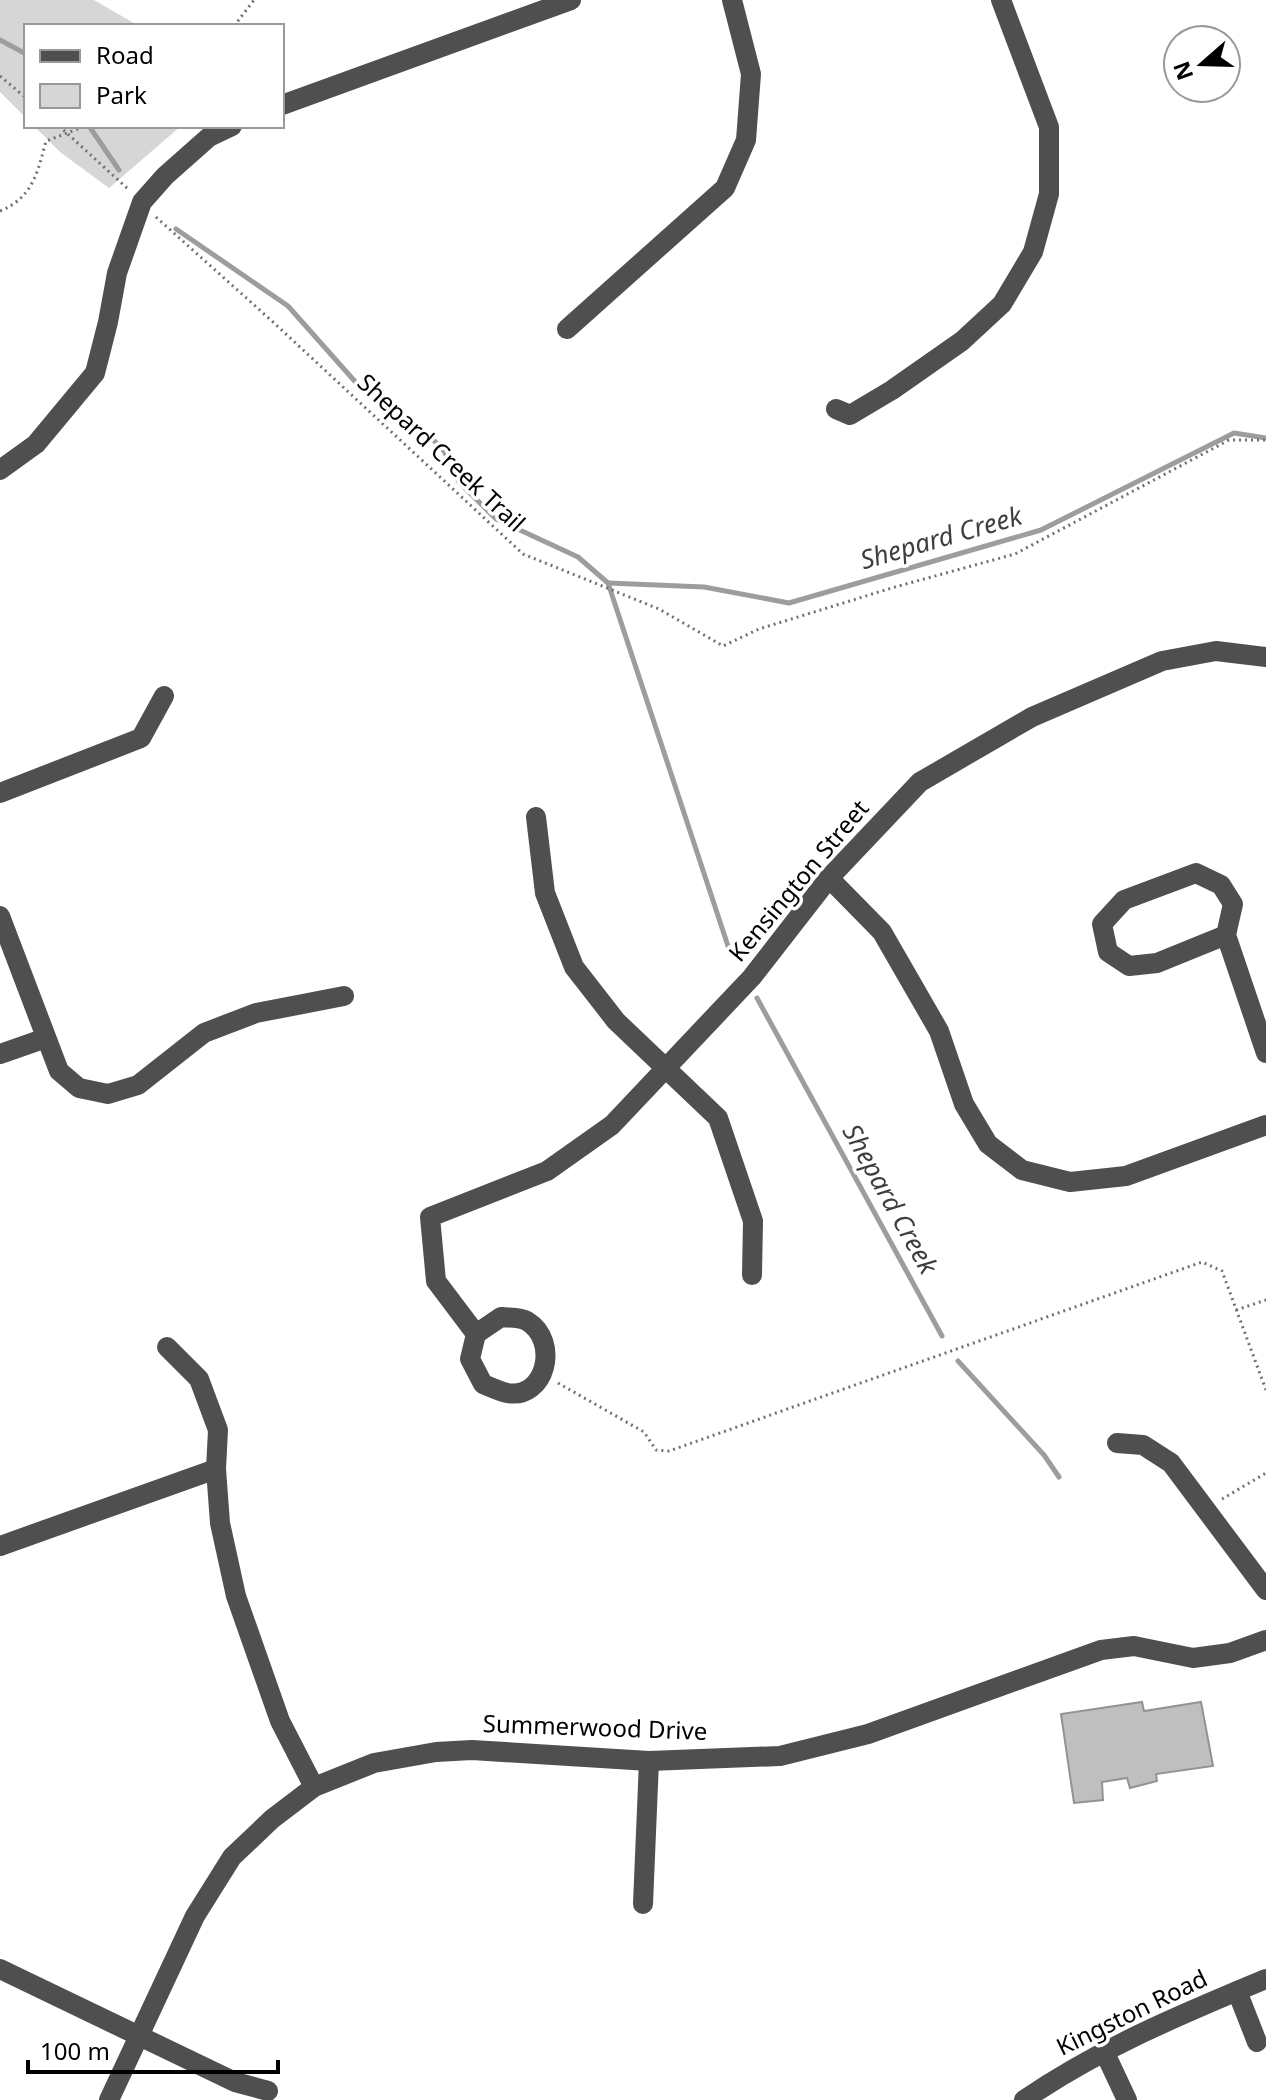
<svg xmlns="http://www.w3.org/2000/svg" width="1266" height="2100" font-family="'Noto Sans',sans-serif">
	<rect width="100%" height="100%" fill="#fff"/>
	<g fill="#d6d6d6">
		<polygon points="0,0 94,0 139,26 26,26 26,118 0,92"/>
		<polygon points="34,126 181,126 109,188 60,152"/>
	</g>
	<g fill="none" stroke-linecap="round" stroke-linejoin="round">
		<g stroke="#9d9d9d" stroke-width="5">
			<polyline points="0,40 26,54"/>
			<polyline points="89,126 119,170"/>
			<polyline points="176,229 288,306 359,386 423,429 444,451 459,482 496,519 578,557 608,583 730,952"/>
			<polyline points="608,583 704,587 789,603 1041,530 1234,433 1266,438"/>
			<polyline points="757,998 942,1336"/>
			<polyline points="958,1361 1044,1455 1059,1477"/>
		</g>
	</g>
	<polygon fill="#bfbfbf" stroke="#939393" stroke-width="2" points="1142,1702 1144,1711 1201,1702 1213,1766 1156,1774 1157,1781 1130,1788 1127,1778 1102,1782 1103,1800 1074,1803 1061,1714"/>
	<g fill="none" stroke-linecap="round" stroke-linejoin="round">
		<g stroke="#717171" stroke-width="3" stroke-dasharray="2 4" stroke-linecap="butt">
			<polyline points="234,26 254,0"/>
			<polyline points="0,76 26,98"/>
			<polyline points="59,126 128,189"/>
			<path d="M 0,211 C 33,198 38,171 46,141 L 86,126"/>
			<polyline points="156,217 273,322 523,554 659,609 723,646 759,629 895,587 1015,554 1229,440 1266,440"/>
			<polyline points="1236,1310 1266,1300"/>
			<polyline points="558,1383 644,1432 656,1450 669,1451 1202,1262 1222,1271 1266,1390"/>
			<polyline points="1222,1499 1266,1473"/>
		</g>
		<g stroke="#4f4f4f" stroke-width="20">
			<polyline points="282,105 571,0"/>
			<polyline points="567,329 725,188 746,140 751,74 732,0"/>
			<polyline points="836,409 850,415 892,390 962,341 1002,304 1033,252 1049,194 1049,127 1001,0"/>
			<polyline points="0,470 36,444 95,373 108,322 117,273 142,202 165,176 209,137 232,126"/>
			<polyline points="0,793 141,738 164,696"/>
			<polyline points="536,817 545,893 574,967 616,1021 718,1118 753,1221 752,1275"/>
			<polyline points="829,878 882,932 939,1031 964,1104 988,1144 1022,1170 1070,1182 1126,1176 1266,1125"/>
			<polyline points="0,916 59,1071 79,1088 108,1094 138,1085 204,1033 256,1013 344,996"/>
			<polyline points="1226,935 1157,963 1129,966 1108,952 1102,924 1124,900 1196,873 1221,885 1233,904 1226,935 1266,1053"/>
			<polyline points="0,1054 46,1038"/>
			<path d="M 476,1334 L 470,1359 L 483,1384 C 490,1387 499,1391 507,1393 C 546,1400 560,1341 527,1321 C 520,1317 509,1318 501,1317 L 476,1334 L 436,1281 L 430,1217 L 547,1171 L 612,1125 L 752,977 L 829,878 L 920,782 L 1032,717 L 1162,661 L 1216,651 L 1266,657"/>
			<polyline points="167,1347 199,1379 218,1430 216,1469 220,1523 236,1596 280,1721 314,1787"/>
			<polyline points="1117,1443 1143,1445 1171,1463 1266,1590"/>
			<polyline points="0,1546 216,1469"/>
			<polyline points="643,1904 649,1761"/>
			<polyline points="0,1969 235,2082 268,2091"/>
			<polyline points="1237,1991 1257,2042"/>
			<polyline points="1104,2051 1127,2100"/>
			<polyline points="109,2100 195,1916 232,1857 272,1819 314,1787 374,1763 436,1752 472,1750 649,1761 780,1756 868,1734 1101,1650 1134,1646 1193,1658 1230,1653 1266,1640"/>
			<path d="M 1024,2100 C 1100,2048 1182,2014 1266,1979"/>
		</g>
	</g>
	<g text-anchor="middle" stroke-width="7" stroke-linejoin="round" paint-order="stroke">
		<g font-size="24" fill="#000" stroke="#fff">
			<text transform="translate(441 453) rotate(43)" y="8">Shepard Creek Trail</text>
			<text transform="translate(799 881) rotate(-50)" y="8">Kensington Street</text>
			<text transform="translate(595 1728) rotate(2)" y="8">Summerwood Drive</text>
			<text transform="translate(1132 2013) rotate(-26)" y="8">Kingston Road</text>
		</g>
		<g font-size="26" font-style="italic" fill="#3e3e3e" stroke="#fff">
			<text transform="translate(941 538) rotate(-16)" y="9">Shepard Creek</text>
			<text transform="translate(890 1199) rotate(61)" y="9">Shepard Creek</text>
		</g>
	</g>
	<rect x="24" y="24" width="260" height="104" fill="#ffffff" stroke="#999999" stroke-width="2"/>
	<rect x="40" y="50" width="40" height="12" fill="#4f4f4f" stroke="#999999" stroke-width="2"/>
	<text x="96" y="64" font-size="24" fill="#000000">Road</text>
	<rect x="40" y="84" width="40" height="24" fill="#d6d6d6" stroke="#999999" stroke-width="2"/>
	<text x="96" y="104" font-size="24" fill="#000000">Park</text>
	<g transform="translate(1202 64) rotate(250)"><circle r="38" fill="#ffffff" stroke="#999999" stroke-width="2"/>
	<path d="M0-6L14 30L0 20L-14 30Z" fill="#000000"/>
	<text y="-12" font-size="22" font-weight="bold" text-anchor="middle" fill="#000000">N</text>
	</g>
	<path d="M28 2060v12h250v-12" fill="none" stroke="#000000" stroke-width="4"/>
	<text x="40" y="2060" font-size="24" fill="#000000" stroke="#ffffff" stroke-width="6" paint-order="stroke">100 m</text>
</svg>
